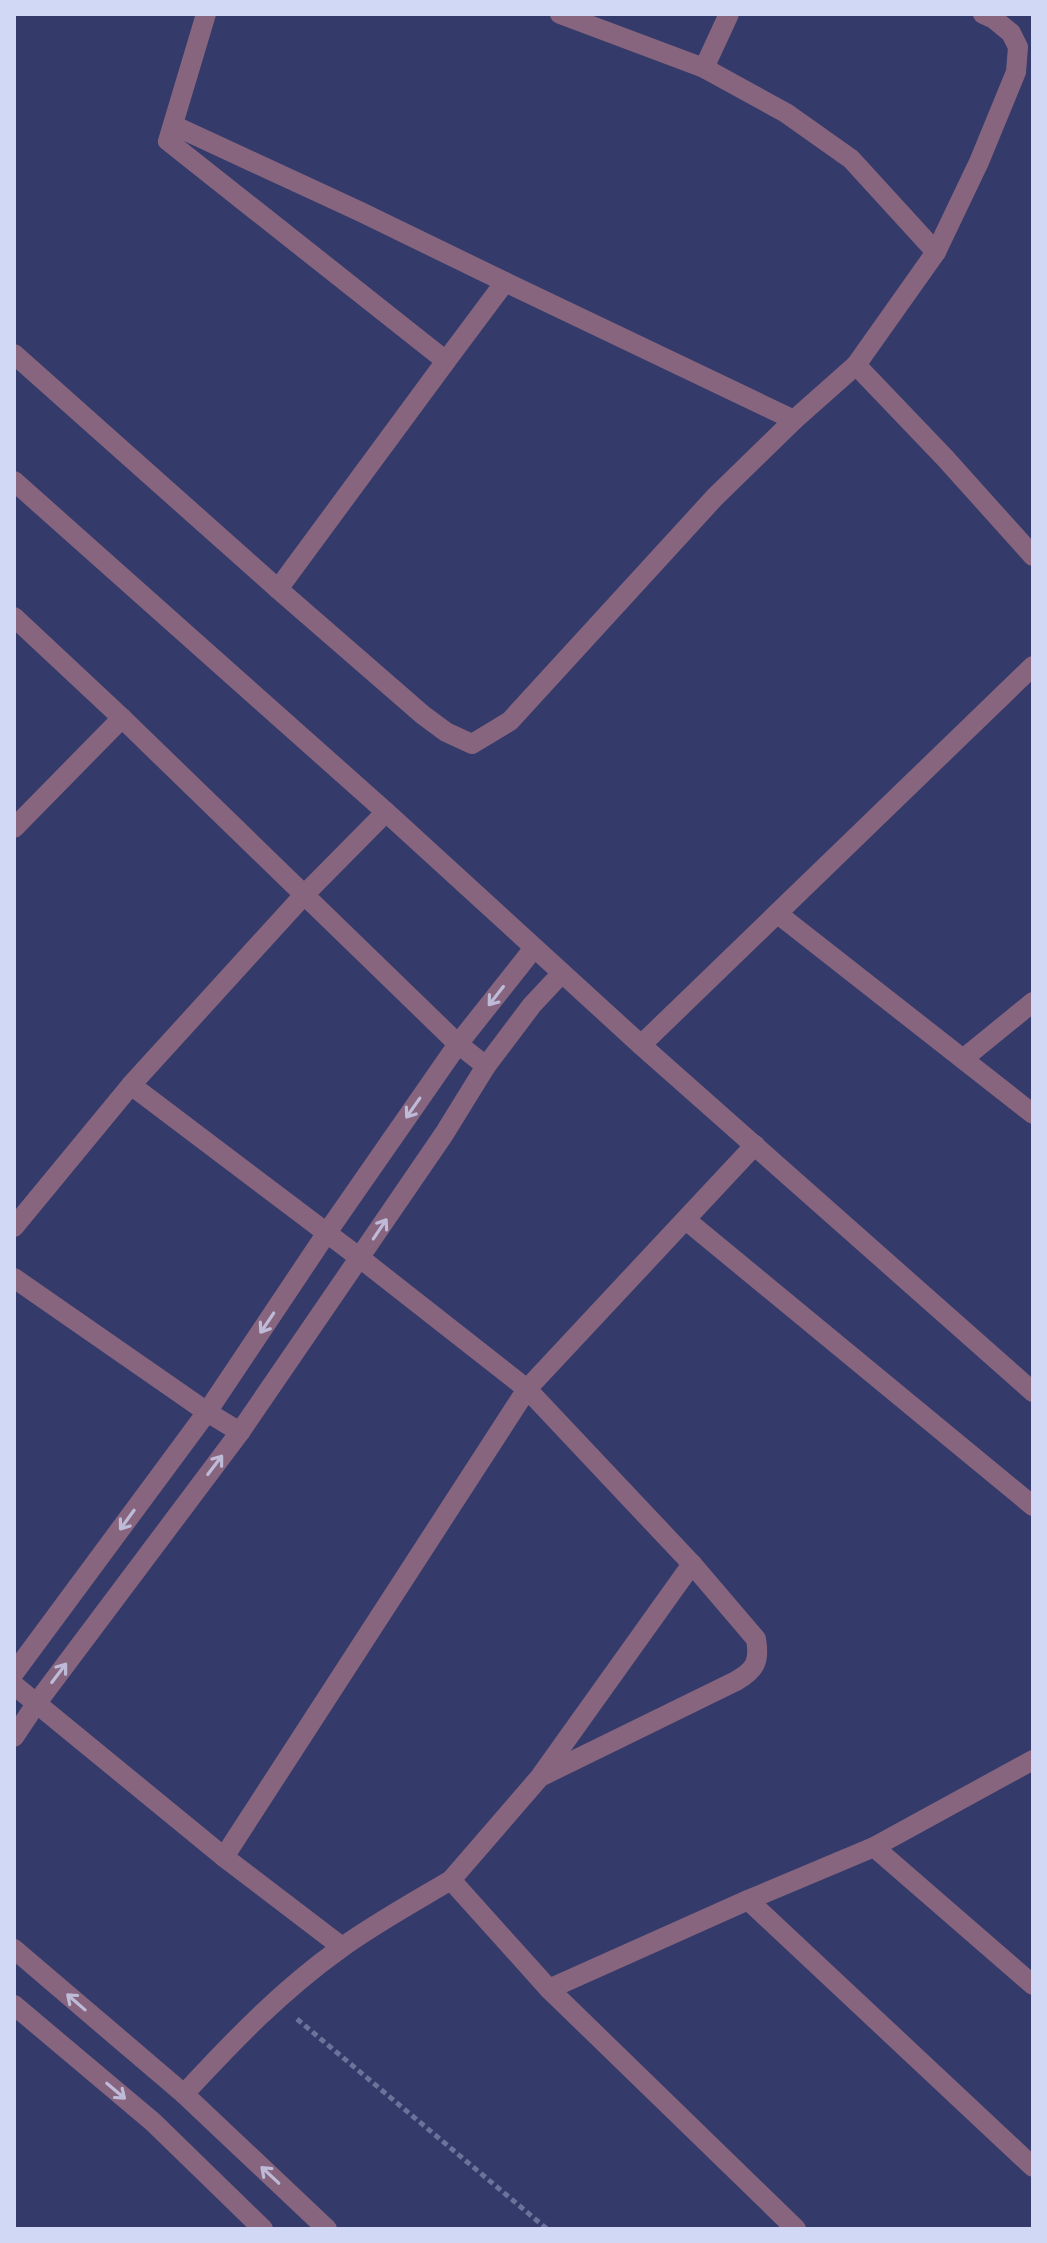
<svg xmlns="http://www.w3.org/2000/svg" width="1047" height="2243" font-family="Raleway,sans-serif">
	<rect width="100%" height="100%" fill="#343a69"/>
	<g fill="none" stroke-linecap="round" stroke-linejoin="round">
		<polyline stroke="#6c739b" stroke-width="5" stroke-dasharray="6 4" stroke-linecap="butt" points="297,2019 547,2229"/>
		<g stroke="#87657f" stroke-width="20">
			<polyline points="206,14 168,141 446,361 505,282 794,420"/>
			<polyline points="560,14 704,68 786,113 851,159 936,252"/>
			<polyline points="704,68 729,14"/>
			<polyline points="173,125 361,212 505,282"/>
			<polyline points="14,354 278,589 423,715 446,732 472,744 510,721 715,497 794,420 856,365 936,252 979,162 1016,72 1018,47 1011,33 994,19 983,14"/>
			<polyline points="856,365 945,458 1033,556"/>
			<polyline points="14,481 386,812 641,1045 1033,1392"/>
			<polyline points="278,589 446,361"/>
			<polyline points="14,617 122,718 458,1044 486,1066"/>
			<polyline points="14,828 122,718"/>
			<polyline points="778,914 1033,1114"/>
			<polyline points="641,1045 1033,666"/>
			<polyline points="963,1059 1033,1002"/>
			<polyline points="131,1085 304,895 386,812"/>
			<polyline points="686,1220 1033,1506"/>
			<polyline points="14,1227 131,1085 360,1258 527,1389 755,1145"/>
			<polyline points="14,1278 207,1412 240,1432"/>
			<polyline points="14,1673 207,1412 326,1234 458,1044 534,948"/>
			<polyline points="14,1685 224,1857 342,1947"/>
			<polyline points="14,1737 36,1704 240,1432 444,1134 486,1066 532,1005 562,973"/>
			<polyline points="542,1774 692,1564"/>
			<polyline points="874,1847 1033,1985"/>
			<path d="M 224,1857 L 527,1389 L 692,1564 L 756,1639 C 760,1662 755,1670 736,1681 L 540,1777 L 451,1880 L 549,1989 L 796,2229"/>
			<polyline points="748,1900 1033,2167"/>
			<polyline points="14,1949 184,2094 327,2229"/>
			<polyline points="549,1989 748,1900 874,1847 1033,1760"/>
			<polyline points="14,2005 153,2122 263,2229"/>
			<path d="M 184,2094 C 233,2041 282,1990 341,1948 C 376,1923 414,1902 451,1880"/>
		</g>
	</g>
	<defs><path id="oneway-shaft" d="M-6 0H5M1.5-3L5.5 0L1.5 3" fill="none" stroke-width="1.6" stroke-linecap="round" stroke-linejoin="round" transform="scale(2)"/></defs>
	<g stroke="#bebbd8">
		<use href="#oneway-shaft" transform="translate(496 996) rotate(128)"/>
		<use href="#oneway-shaft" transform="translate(413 1108) rotate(125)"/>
		<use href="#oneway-shaft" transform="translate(380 1229) rotate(-56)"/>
		<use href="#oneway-shaft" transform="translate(267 1323) rotate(124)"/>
		<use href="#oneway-shaft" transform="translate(215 1465) rotate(-53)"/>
		<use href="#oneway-shaft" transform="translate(127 1520) rotate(126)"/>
		<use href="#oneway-shaft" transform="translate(59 1673) rotate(-53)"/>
		<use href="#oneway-shaft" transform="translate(76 2002) rotate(-139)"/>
		<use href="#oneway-shaft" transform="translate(116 2091) rotate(40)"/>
		<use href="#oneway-shaft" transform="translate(270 2175) rotate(-137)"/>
	</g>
	<rect width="1047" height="2243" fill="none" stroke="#d1d8f5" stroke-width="32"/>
</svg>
